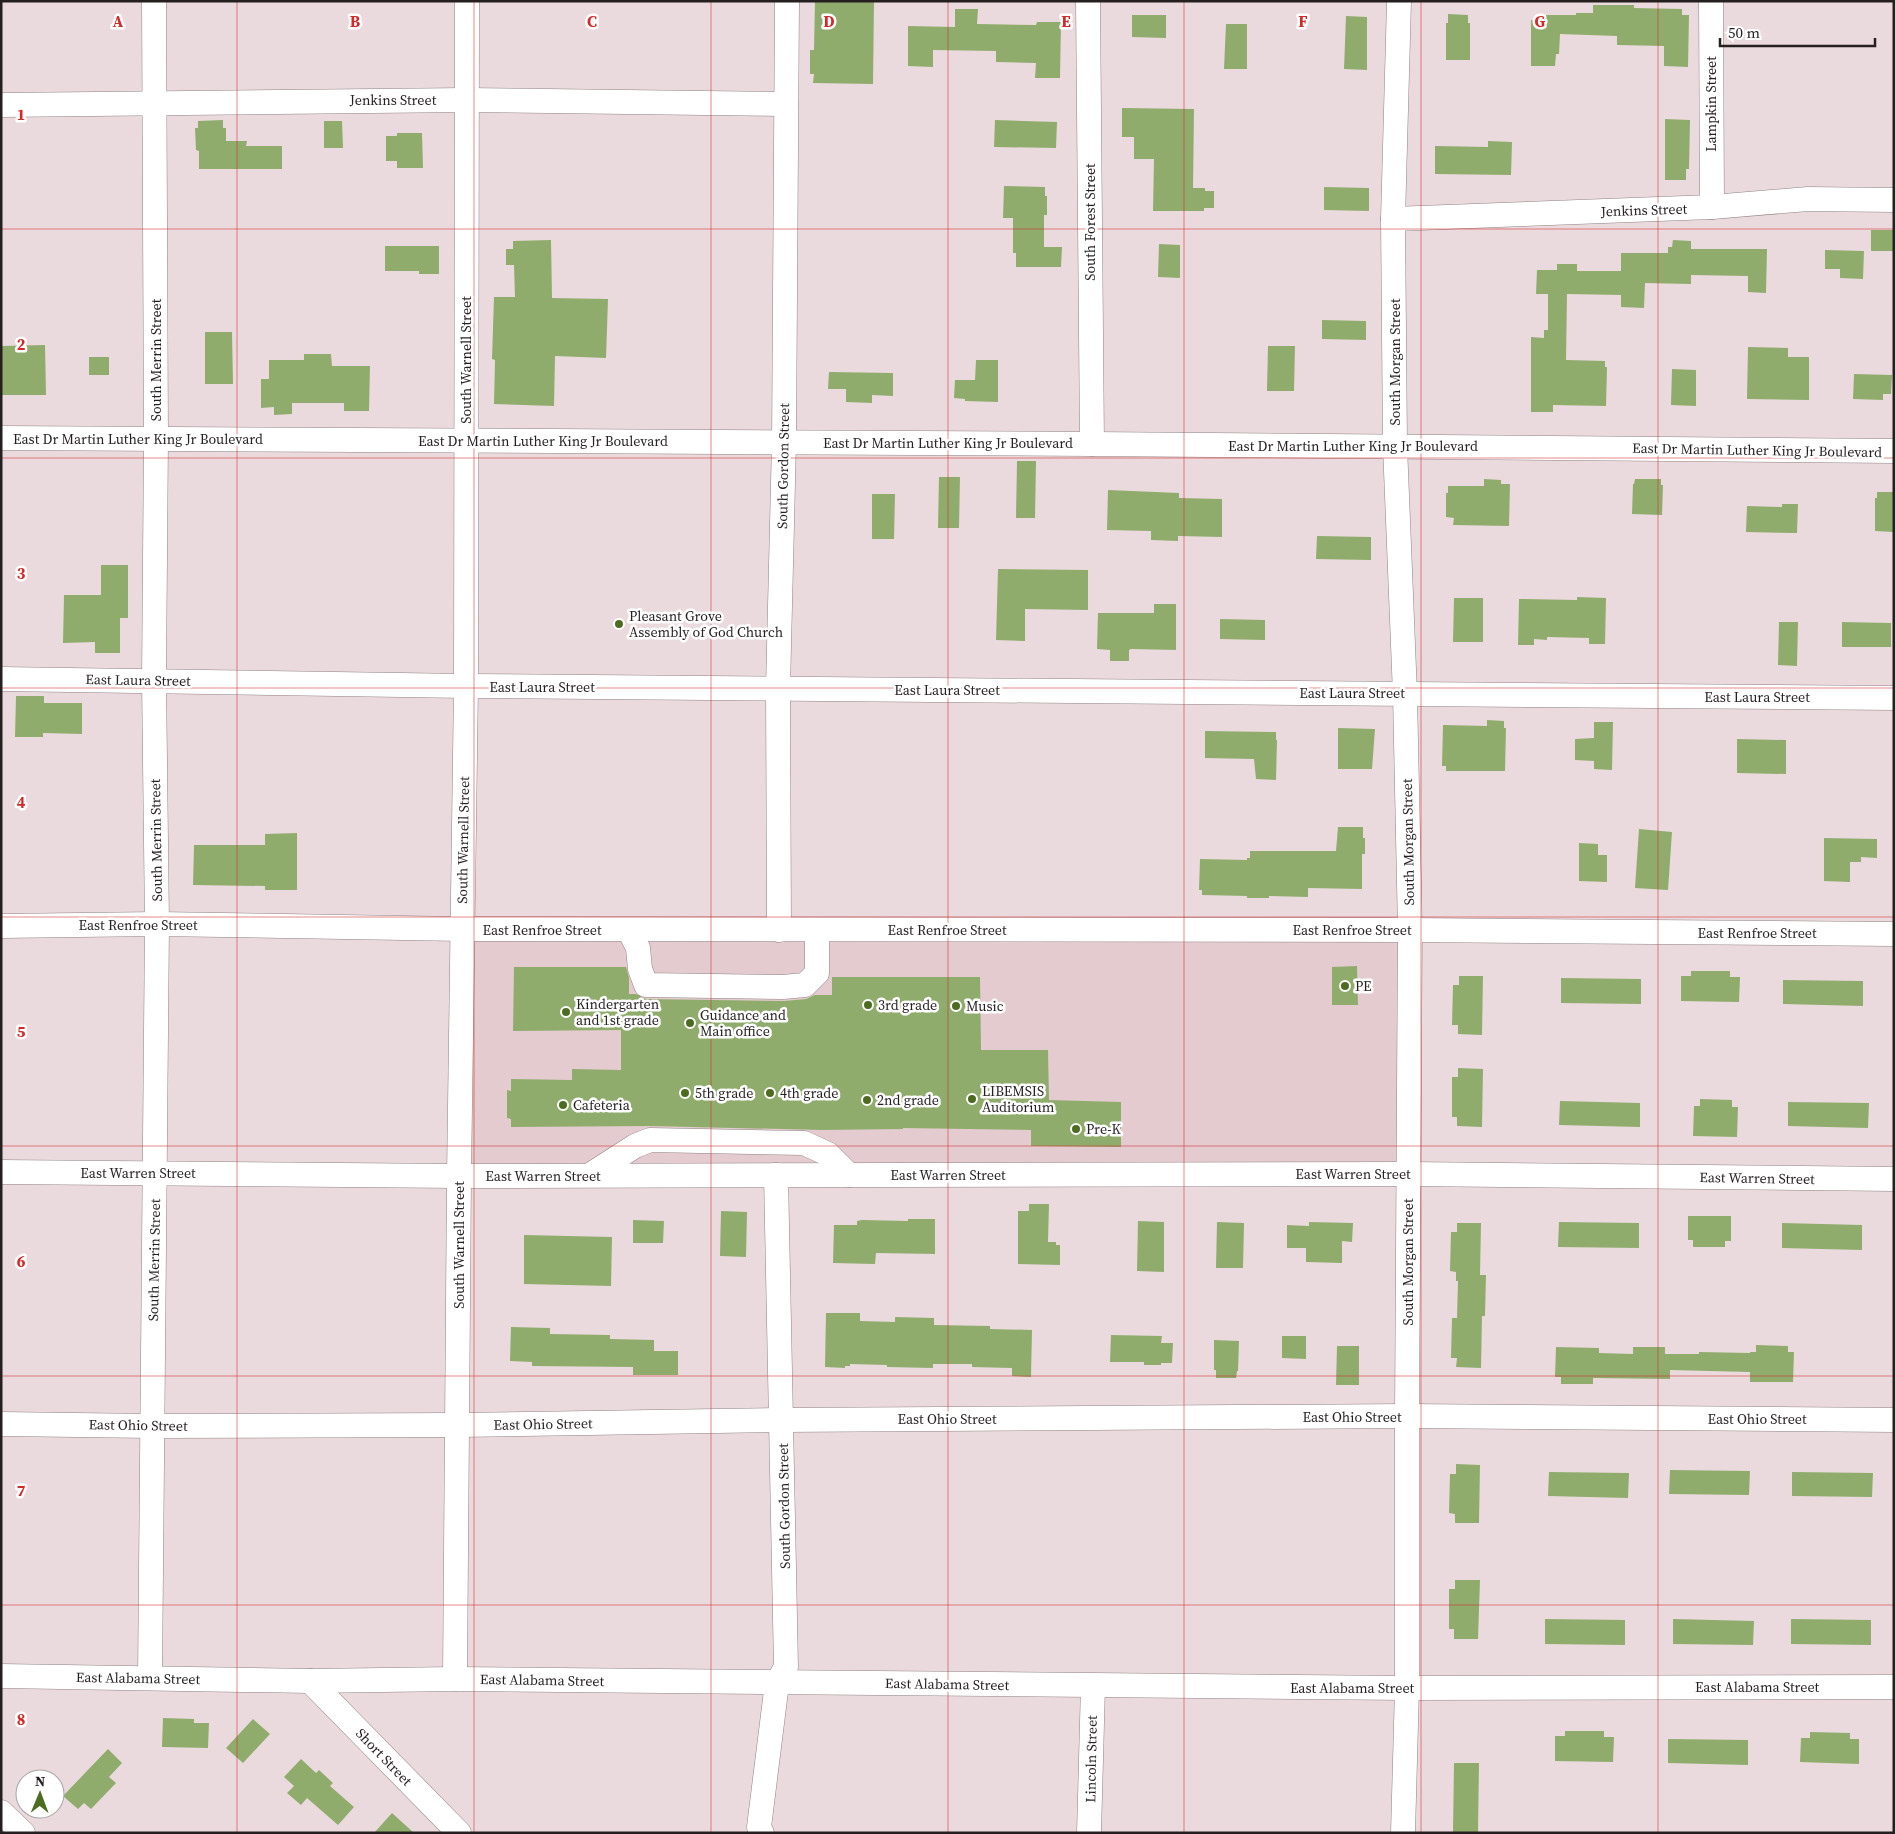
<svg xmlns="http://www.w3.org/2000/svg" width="1895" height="1834" font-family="'Source Serif 4',serif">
	<rect width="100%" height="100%" fill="#ebdadd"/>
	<polygon fill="#e4cbcf" points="462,929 1410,930 1409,1174 459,1176"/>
	<g fill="#8fac6d">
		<polygon points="815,1 874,1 873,84 813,83 814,74 810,74 810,50 814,50"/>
		<polygon points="1593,5 1634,5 1634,8 1682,9 1682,15 1689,15 1688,67 1664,66 1664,46 1617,45 1617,36 1560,34 1559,54 1556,54 1555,66 1531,66 1531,20 1539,20 1539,15 1576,15 1576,13 1593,13"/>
		<polygon points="955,9 978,9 977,24 1036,25 1037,22 1061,22 1060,78 1035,78 1036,63 996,62 996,51 933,50 933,67 908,66 908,26 955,27"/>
		<polygon points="1448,14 1468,15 1468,23 1470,23 1470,60 1446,60 1446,23 1448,23"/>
		<polygon points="1132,15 1166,15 1166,38 1132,37"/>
		<polygon points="1346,16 1367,17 1367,70 1344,69"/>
		<polygon points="1226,24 1247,24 1247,69 1224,69"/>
		<polygon points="1122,108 1194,109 1193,188 1205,188 1205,191 1214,191 1214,208 1204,208 1204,211 1153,211 1154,159 1134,159 1134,137 1122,137"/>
		<polygon points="1665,119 1690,120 1689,169 1686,169 1686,180 1665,180"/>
		<polygon points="223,120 223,128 226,128 226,141 247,141 246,146 282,146 282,169 199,169 199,151 196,150 195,128 198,128 198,121"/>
		<polygon points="995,120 1057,122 1056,148 994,147"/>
		<polygon points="324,121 342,121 343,148 324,148"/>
		<polygon points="397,133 422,133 423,168 397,168 397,161 386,161 386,136 397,136"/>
		<polygon points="1488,141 1512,142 1511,175 1435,174 1435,146 1488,147"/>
		<polygon points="1004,186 1045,187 1045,196 1047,196 1047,215 1044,215 1044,247 1062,247 1061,267 1016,267 1016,253 1013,253 1013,218 1003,218"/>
		<polygon points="1324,187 1369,188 1369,211 1324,210"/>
		<rect x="1871" y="230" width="23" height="21"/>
		<polygon points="551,240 552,298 608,299 606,358 555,356 554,406 494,404 495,360 492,359 494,297 515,297 514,265 506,265 506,249 513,249 513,241"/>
		<polygon points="1673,240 1691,241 1691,249 1767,249 1766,293 1748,292 1748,276 1691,275 1691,284 1645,283 1644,308 1621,307 1621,295 1567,294 1566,360 1605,361 1605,367 1607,367 1606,406 1553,405 1553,412 1531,412 1531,337 1544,338 1544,330 1548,330 1548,294 1536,294 1537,270 1557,270 1557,264 1577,264 1577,271 1621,271 1621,253 1668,253 1668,247 1672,247"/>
		<polygon points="1159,244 1180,245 1180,278 1158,277"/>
		<polygon points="385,246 439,246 439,274 419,274 419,271 385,271"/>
		<polygon points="1825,250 1864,251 1863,279 1840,278 1840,269 1825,269"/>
		<polygon points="1322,320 1366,321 1366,340 1322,339"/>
		<polygon points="205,332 232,332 233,384 205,384"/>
		<polygon points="45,345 46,395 1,395 1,346"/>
		<polygon points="1268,346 1295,346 1294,391 1267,391"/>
		<polygon points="1748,347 1788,348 1788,357 1809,357 1809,400 1747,399"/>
		<polygon points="304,354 331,354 332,366 370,366 369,411 344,411 344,403 292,403 292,414 274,415 274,407 261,408 261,379 269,379 269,360 304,360"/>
		<rect x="89" y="357" width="20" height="18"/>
		<polygon points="976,360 998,360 998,402 965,401 965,399 954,398 955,380 975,380"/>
		<polygon points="1672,369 1696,370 1696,406 1671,405"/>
		<polygon points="829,372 893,373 893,396 872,395 872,403 846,402 846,389 828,389"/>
		<polygon points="1854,374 1892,375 1891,394 1883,394 1883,400 1853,399"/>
		<polygon points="1017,461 1036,461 1035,518 1016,518"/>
		<polygon points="939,477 960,477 959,528 938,528"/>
		<polygon points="1484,479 1501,480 1501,484 1510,484 1509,526 1453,525 1454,518 1446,517 1446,493 1448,493 1448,486 1484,486"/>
		<polygon points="1635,479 1661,479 1661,485 1663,485 1662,515 1632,514 1633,484 1634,484"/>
		<polygon points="1108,490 1179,493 1179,498 1222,499 1222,537 1178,536 1178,541 1151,540 1151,531 1107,530"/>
		<polygon points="1877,492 1894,492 1894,532 1875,531 1875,498 1877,498"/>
		<polygon points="872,494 895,494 894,539 872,539"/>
		<polygon points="1782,504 1798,504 1797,533 1746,532 1747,506 1782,507"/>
		<polygon points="1317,536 1371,537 1371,560 1316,559"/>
		<polygon points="101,565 128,565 128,618 120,618 120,653 95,653 95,642 63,643 64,595 101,595"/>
		<polygon points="998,569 1088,570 1088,610 1025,609 1025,641 996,640"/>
		<polygon points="1577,597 1606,598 1605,644 1589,644 1589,638 1547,637 1547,640 1534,639 1534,645 1518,645 1519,599 1577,600"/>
		<polygon points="1454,598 1483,598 1483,642 1453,642"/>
		<polygon points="1154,604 1176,604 1176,650 1131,649 1129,650 1129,661 1110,661 1110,650 1097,649 1098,613 1154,613"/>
		<polygon points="1220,619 1265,620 1265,640 1220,639"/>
		<polygon points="1779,622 1798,622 1797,666 1778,665"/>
		<polygon points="1842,622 1891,623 1891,647 1842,647"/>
		<polygon points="16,696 44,696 44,703 82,703 82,734 43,733 43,737 15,737"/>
		<polygon points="1487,720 1504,721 1504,728 1506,728 1505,771 1446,771 1446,766 1442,766 1443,725 1487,726"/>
		<polygon points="1594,722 1613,722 1612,770 1594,769 1594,761 1575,760 1575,739 1594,738"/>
		<polygon points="1338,728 1375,729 1372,769 1338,769"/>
		<polygon points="1205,731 1276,732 1276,740 1277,740 1276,780 1256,779 1254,759 1205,758"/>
		<polygon points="1737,739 1786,740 1786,774 1737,773"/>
		<polygon points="1338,827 1363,827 1363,838 1365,838 1365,854 1362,854 1362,889 1308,888 1308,897 1269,896 1269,898 1247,898 1247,896 1202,895 1202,890 1199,890 1200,859 1247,860 1247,858 1250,858 1250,851 1336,851"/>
		<polygon points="1639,829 1672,832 1668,890 1635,888"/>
		<polygon points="297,833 297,890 265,890 265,886 193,885 194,845 265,845 265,834"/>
		<polygon points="1824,838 1877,839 1877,858 1861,857 1861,862 1850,862 1850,882 1824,881"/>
		<polygon points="1579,843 1598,844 1598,855 1607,855 1607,882 1579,881"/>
		<polygon points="1357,966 1358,1005 1332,1005 1332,967"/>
		<polygon points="514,967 626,967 629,978 629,994 636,994 646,999 784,1001 806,999 815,995 832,995 832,977 980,977 981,1050 1048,1050 1049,1100 1121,1102 1121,1147 1031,1146 1031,1130 903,1128 903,1129 823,1130 650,1126 511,1127 511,1119 507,1118 507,1090 511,1091 511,1079 572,1080 572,1069 621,1070 621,1030 513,1031"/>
		<polygon points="1691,971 1730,971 1730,977 1740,977 1739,1002 1681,1001 1681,976 1691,976"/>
		<polygon points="1459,976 1483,976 1482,1035 1458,1034 1458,1025 1452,1025 1453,985 1459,985"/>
		<polygon points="1561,978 1641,979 1641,1004 1561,1003"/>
		<polygon points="1783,980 1863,981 1863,1006 1783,1004"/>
		<polygon points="1458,1068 1483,1069 1482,1127 1457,1126 1457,1117 1452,1117 1452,1077 1458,1077"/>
		<polygon points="1700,1099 1732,1100 1732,1107 1738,1107 1737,1137 1693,1136 1694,1106 1700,1106"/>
		<polygon points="1560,1101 1640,1103 1640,1127 1559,1125"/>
		<polygon points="1788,1102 1869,1103 1868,1128 1788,1126"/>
		<polygon points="1029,1204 1049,1204 1048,1242 1056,1242 1056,1245 1060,1245 1060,1265 1018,1264 1018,1211 1029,1211"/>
		<polygon points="721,1211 747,1212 746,1257 720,1256"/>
		<polygon points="1688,1216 1731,1216 1731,1241 1725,1241 1725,1247 1693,1247 1693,1240 1688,1240"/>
		<polygon points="908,1219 935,1219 935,1254 876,1253 875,1264 833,1263 834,1225 857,1225 857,1221 862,1220 908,1221"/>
		<polygon points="633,1220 664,1221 663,1243 633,1243"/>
		<polygon points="1138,1221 1164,1222 1164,1272 1137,1271"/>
		<polygon points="1217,1222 1244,1223 1243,1268 1216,1268"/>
		<polygon points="1309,1222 1353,1223 1352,1242 1342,1241 1342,1263 1306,1262 1306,1248 1287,1248 1287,1225 1309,1226"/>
		<polygon points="1559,1222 1639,1223 1639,1248 1558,1247"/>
		<polygon points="1457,1223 1481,1223 1480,1275 1486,1275 1485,1316 1482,1316 1481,1368 1456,1367 1457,1358 1451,1358 1452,1318 1457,1318 1458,1281 1456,1281 1456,1272 1450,1271 1451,1232 1457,1232"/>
		<polygon points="1782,1223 1862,1225 1862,1250 1782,1248"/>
		<polygon points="524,1235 612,1237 611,1286 524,1284"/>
		<polygon points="826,1313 860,1313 860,1321 895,1322 895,1317 934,1318 934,1325 990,1326 990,1329 1032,1330 1031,1377 1012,1376 1012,1368 972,1367 972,1364 933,1364 933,1368 887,1367 887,1365 850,1364 850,1366 845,1366 845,1368 825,1367"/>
		<polygon points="511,1327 550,1328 550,1334 610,1335 610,1339 654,1340 654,1351 678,1351 678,1375 633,1375 633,1367 532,1366 532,1362 510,1361"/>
		<polygon points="1111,1335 1162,1336 1161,1343 1173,1343 1172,1363 1161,1363 1161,1365 1144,1365 1144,1362 1110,1362"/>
		<polygon points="1282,1336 1306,1336 1306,1359 1282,1358"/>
		<polygon points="1214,1340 1239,1341 1238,1371 1237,1371 1236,1378 1216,1378 1216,1370 1214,1370"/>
		<polygon points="1756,1345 1788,1346 1788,1352 1794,1352 1793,1382 1750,1382 1750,1372 1670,1370 1670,1379 1593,1378 1593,1384 1561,1384 1561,1377 1555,1377 1556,1347 1599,1348 1599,1353 1633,1354 1633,1347 1665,1347 1665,1354 1699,1354 1699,1352 1750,1353 1750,1352 1756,1352"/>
		<polygon points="1337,1346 1359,1346 1359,1385 1336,1385"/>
		<polygon points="1456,1464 1480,1465 1479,1523 1455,1523 1455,1514 1449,1513 1450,1474 1456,1474"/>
		<polygon points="1670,1470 1750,1471 1749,1495 1669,1494"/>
		<polygon points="1549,1472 1629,1473 1628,1498 1548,1496"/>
		<polygon points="1792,1472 1873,1473 1872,1497 1792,1496"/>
		<polygon points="1455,1580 1480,1580 1478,1639 1454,1639 1454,1629 1449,1629 1449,1589 1455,1589"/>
		<polygon points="1545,1619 1625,1620 1625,1645 1545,1644"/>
		<polygon points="1673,1619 1754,1621 1753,1645 1673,1644"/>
		<polygon points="1791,1619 1871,1620 1871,1645 1791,1644"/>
		<polygon points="163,1718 194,1719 194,1723 209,1723 208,1748 162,1747"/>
		<polygon points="253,1719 270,1734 243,1763 226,1748"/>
		<polygon points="1565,1731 1604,1731 1604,1737 1614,1737 1613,1762 1555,1761 1555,1736 1565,1736"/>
		<polygon points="1810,1732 1850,1733 1850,1739 1859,1739 1859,1764 1800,1762 1801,1738 1810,1738"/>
		<polygon points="1668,1739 1748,1740 1748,1765 1668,1763"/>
		<polygon points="108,1749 122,1763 109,1777 116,1783 91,1809 84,1803 78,1809 63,1796"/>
		<polygon points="301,1759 316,1773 319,1770 333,1783 330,1786 354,1807 338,1825 307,1798 301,1805 287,1793 294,1786 284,1777"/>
		<polygon points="1454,1763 1479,1763 1478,1833 1453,1833"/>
		<polygon points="392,1813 414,1833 374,1833"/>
	</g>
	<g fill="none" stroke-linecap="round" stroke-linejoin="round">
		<g stroke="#918284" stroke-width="25">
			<g id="minor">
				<polyline points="1088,1 1092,444"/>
				<polyline points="1399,1 1393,219 1395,446 1405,694 1410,930 1407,1416 1407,1688 1403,1833"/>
				<polyline points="1711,1 1712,207"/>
				<polyline points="1,105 466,100 786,104"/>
				<polyline points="1393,219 1712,207 1808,199 1894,200"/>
				<polyline points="1,438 1092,444 1894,451"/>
				<polyline points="1,679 466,686 1894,698"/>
				<polyline points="1,926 157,924 462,929 1410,930 1894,934"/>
				<polyline points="629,930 638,948 640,969 646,985 783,987 805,985 817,973 817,938 821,930"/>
				<polyline points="779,930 778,688 784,442 787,1"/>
				<polyline points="1,1172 459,1176 1409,1174 1894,1179"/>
				<polyline points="590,1175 635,1146 650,1140 804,1143 828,1154 849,1175"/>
				<polyline points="1,1424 152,1426 457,1425 782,1420 1407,1416 1894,1420"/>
				<polyline points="1,1676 310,1681 455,1679 1407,1688 1894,1687"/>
				<polyline points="150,1678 157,924 154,680 156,439 154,1"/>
				<polyline points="455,1679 459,1176 466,686 467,1"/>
				<polyline points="310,1681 459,1833"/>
				<polyline points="1,1812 23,1833"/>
				<polyline points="762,1833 759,1827 777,1683 786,1667 776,1175"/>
				<polyline points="1089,1833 1093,1686"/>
			</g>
		</g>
		<use href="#minor" stroke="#fff" stroke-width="24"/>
	</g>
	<path fill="none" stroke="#d62828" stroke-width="1" stroke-opacity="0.55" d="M 237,1 L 237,1833M 474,1 L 474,1833M 711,1 L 711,1833M 948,1 L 948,1833M 1184,1 L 1184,1833M 1421,1 L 1421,1833M 1658,1 L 1658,1833M 1,229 L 1894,229M 1,458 L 1894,458M 1,688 L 1894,688M 1,917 L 1894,917M 1,1146 L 1894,1146M 1,1376 L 1894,1376M 1,1605 L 1894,1605"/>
	<g fill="#4e6c21" stroke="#fff" stroke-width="2">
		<circle cx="619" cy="624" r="5"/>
		<circle cx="1345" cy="986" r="5"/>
		<circle cx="868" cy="1005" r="5"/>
		<circle cx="956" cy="1006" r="5"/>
		<circle cx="566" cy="1012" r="5"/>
		<circle cx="690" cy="1023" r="5"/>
		<circle cx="685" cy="1093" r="5"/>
		<circle cx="770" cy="1093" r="5"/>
		<circle cx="972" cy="1099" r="5"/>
		<circle cx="867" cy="1100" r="5"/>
		<circle cx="563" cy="1105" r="5"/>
		<circle cx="1076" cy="1129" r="5"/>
	</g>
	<g text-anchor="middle" stroke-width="5" stroke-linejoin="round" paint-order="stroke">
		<g font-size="14" fill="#251f20" stroke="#fff">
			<text x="393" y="105">Jenkins Street</text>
			<text transform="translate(1711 104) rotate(-90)" y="5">Lampkin Street</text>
			<text transform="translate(1644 210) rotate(-2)" y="5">Jenkins Street</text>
			<text transform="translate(1090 222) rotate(-90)" y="5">South Forest Street</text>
			<text transform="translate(156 360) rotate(-90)" y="5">South Merrin Street</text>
			<text transform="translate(466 360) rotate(-90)" y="5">South Warnell Street</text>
			<text transform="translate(1395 362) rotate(-90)" y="5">South Morgan Street</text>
			<text x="138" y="444">East Dr Martin Luther King Jr Boulevard</text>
			<text x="543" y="446">East Dr Martin Luther King Jr Boulevard</text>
			<text x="948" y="448">East Dr Martin Luther King Jr Boulevard</text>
			<text x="1353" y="451">East Dr Martin Luther King Jr Boulevard</text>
			<text transform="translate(1757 450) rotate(1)" y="5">East Dr Martin Luther King Jr Boulevard</text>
			<text transform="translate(783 466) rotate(-89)" y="5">South Gordon Street</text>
			<text transform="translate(138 680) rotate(1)" y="5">East Laura Street</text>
			<text x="542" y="692">East Laura Street</text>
			<text x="947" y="695">East Laura Street</text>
			<text x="1352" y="698">East Laura Street</text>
			<text x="1757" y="702">East Laura Street</text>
			<text transform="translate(156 840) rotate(-91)" y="5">South Merrin Street</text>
			<text transform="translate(463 840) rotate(-89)" y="5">South Warnell Street</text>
			<text transform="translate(1408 842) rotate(-91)" y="5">South Morgan Street</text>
			<text x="138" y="930">East Renfroe Street</text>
			<text x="542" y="935">East Renfroe Street</text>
			<text x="947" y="935">East Renfroe Street</text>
			<text x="1352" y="935">East Renfroe Street</text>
			<text x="1757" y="938">East Renfroe Street</text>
			<text x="138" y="1178">East Warren Street</text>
			<text x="1353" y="1179">East Warren Street</text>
			<text x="948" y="1180">East Warren Street</text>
			<text x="543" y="1181">East Warren Street</text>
			<text transform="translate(1757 1178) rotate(1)" y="5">East Warren Street</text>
			<text transform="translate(459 1245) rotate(-90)" y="5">South Warnell Street</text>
			<text transform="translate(154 1260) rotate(-89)" y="5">South Merrin Street</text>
			<text transform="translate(1408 1262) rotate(-90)" y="5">South Morgan Street</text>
			<text x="1352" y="1422">East Ohio Street</text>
			<text x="947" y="1424">East Ohio Street</text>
			<text x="1757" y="1424">East Ohio Street</text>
			<text transform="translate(543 1424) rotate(-1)" y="5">East Ohio Street</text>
			<text transform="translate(138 1425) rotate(1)" y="5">East Ohio Street</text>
			<text transform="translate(784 1506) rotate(-91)" y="5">South Gordon Street</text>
			<text transform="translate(138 1678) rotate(1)" y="5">East Alabama Street</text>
			<text transform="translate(542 1680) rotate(1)" y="5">East Alabama Street</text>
			<text transform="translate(947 1684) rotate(1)" y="5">East Alabama Street</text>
			<text x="1757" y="1692">East Alabama Street</text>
			<text x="1352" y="1693">East Alabama Street</text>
			<text transform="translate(384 1757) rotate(46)" y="5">Short Street</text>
			<text transform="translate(1091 1759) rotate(-89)" y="5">Lincoln Street</text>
		</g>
		<g font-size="14" fill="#251f20" stroke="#fff" text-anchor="start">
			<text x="629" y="621">Pleasant Grove<tspan x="629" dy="16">Assembly of God Church</tspan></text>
			<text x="1355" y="991">PE</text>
			<text x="576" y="1009">Kindergarten<tspan x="576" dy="16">and 1st grade</tspan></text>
			<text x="878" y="1010">3rd grade</text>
			<text x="966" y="1011">Music</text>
			<text x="700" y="1020">Guidance and<tspan x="700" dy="16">Main office</tspan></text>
			<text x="982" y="1096">LIBEMSIS<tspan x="982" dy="16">Auditorium</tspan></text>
			<text x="695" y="1098">5th grade</text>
			<text x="780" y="1098">4th grade</text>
			<text x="877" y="1105">2nd grade</text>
			<text x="573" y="1110">Cafeteria</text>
			<text x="1086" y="1134">Pre-K</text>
		</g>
	</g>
	<g font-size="16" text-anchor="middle" font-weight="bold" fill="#d62828" stroke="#fff" stroke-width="5" stroke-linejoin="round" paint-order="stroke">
		<text x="118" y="27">A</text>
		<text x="355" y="27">B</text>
		<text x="592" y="27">C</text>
		<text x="829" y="27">D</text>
		<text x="1066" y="27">E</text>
		<text x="1303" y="27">F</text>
		<text x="1540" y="27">G</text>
		<text x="21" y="120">1</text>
		<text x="21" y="350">2</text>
		<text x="21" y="579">3</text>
		<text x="21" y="808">4</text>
		<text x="21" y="1037">5</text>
		<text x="21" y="1267">6</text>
		<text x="21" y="1496">7</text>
		<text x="21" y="1725">8</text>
	</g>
	<rect width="1895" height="1834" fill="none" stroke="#251f20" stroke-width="5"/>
	<g transform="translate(40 1794) rotate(1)"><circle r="24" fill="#ffffff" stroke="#a8a5a6"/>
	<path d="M0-4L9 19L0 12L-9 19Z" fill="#4e6c21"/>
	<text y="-8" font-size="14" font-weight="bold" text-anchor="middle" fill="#251f20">N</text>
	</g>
	<path d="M1720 38v8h155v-8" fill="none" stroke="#251f20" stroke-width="2.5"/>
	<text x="1728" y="38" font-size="15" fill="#251f20" stroke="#ffffff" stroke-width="4" paint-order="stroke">50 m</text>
</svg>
